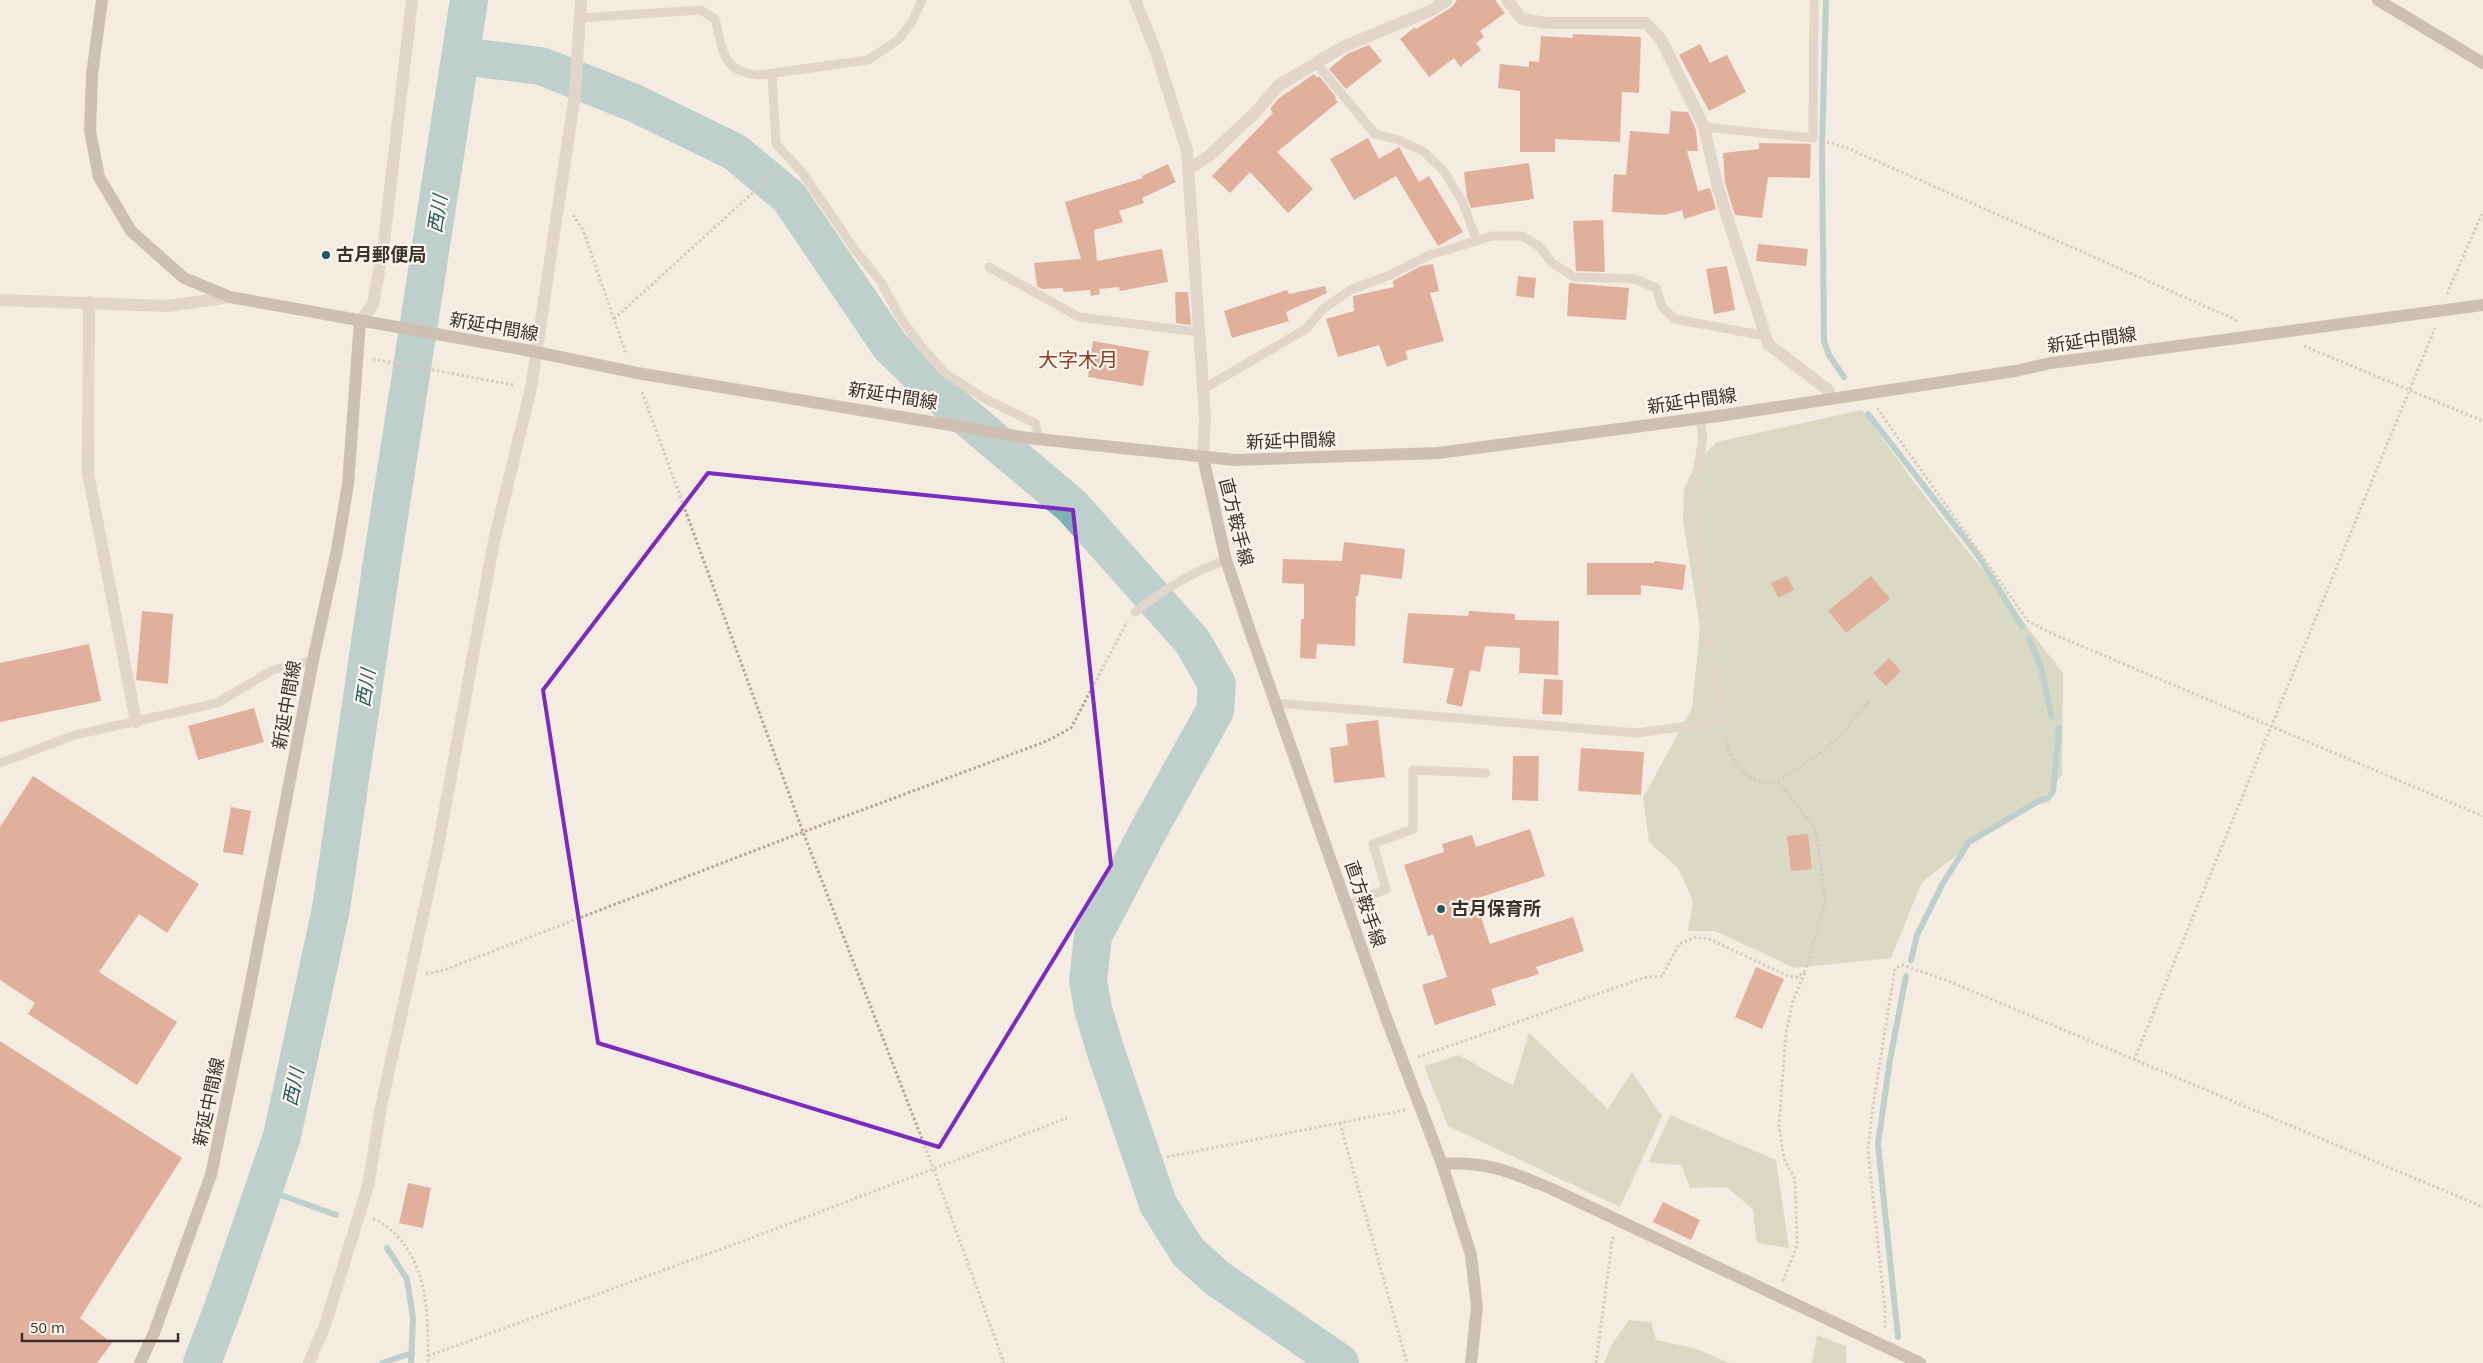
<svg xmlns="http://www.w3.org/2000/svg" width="2483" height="1363" font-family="'Open Sans','Noto Sans JP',sans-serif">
	<rect width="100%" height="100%" fill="#f4ebe1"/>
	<g fill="#b8c4a0">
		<polygon points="1862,410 1916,485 2063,673 2062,775 2038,804 1973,843 1922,882 1891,958 1795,968 1715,931 1688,931 1693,901 1678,868 1649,842 1643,798 1692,708 1700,628 1683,520 1684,489 1696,463 1717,442"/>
		<polygon points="1529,1033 1608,1109 1632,1072 1662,1116 1620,1207 1448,1126 1424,1066 1459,1055 1513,1086"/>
		<polygon points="1670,1115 1776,1160 1789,1248 1757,1243 1753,1209 1726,1187 1690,1188 1681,1165 1649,1162"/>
		<polygon points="1629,1320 1651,1322 1656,1340 1697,1349 1729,1363 1604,1363 1612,1344"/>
		<polygon points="1817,1335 1846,1346 1846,1363 1812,1363"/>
	</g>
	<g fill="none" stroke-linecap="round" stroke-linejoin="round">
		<g stroke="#7fb0b2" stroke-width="6">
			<polyline points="1826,0 1822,148 1824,341 1829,355 1844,377"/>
			<polyline points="1868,414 1977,554 2022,626"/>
			<polyline points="2029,638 2041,668 2052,717"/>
			<polyline points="1911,960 1917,935 1943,883 1969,842 2037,802 2048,798 2053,791 2059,728"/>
			<polyline points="264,1189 336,1215"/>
			<polyline points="387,1248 407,1279 413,1318 411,1363"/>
			<polyline points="1898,1337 1878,1144 1890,1060 1906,976"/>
			<polyline points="382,1363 412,1353"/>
		</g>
		<g stroke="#7fb0b2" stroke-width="38">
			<polyline points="461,56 541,66 632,102 735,152 789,197 890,346 940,395 1072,506 1192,641 1217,684 1215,711 1153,822 1093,936 1088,981 1093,1009 1105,1049 1158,1204 1188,1252 1217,1278 1340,1363"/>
			<polyline points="202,1363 223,1308 282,1136 331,909 381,568 469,0"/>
		</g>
	</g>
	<g fill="#c8694b">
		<polygon points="1457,0 1495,0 1505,13 1480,31 1484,37 1476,43 1481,50 1460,67 1454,58 1429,77 1400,39 1415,27 1416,29 1452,7"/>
		<polygon points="1573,34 1641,37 1639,93 1622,92 1620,142 1555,139 1555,152 1520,152 1520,91 1498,88 1500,64 1529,67 1529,61 1539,62 1541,36 1573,38"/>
		<polygon points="1700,44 1710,63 1727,55 1746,92 1709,111 1679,55"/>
		<polygon points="1369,45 1382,61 1346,89 1329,69 1347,54"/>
		<polygon points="1314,74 1317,78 1319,76 1336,97 1335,99 1338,102 1277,152 1313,189 1288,213 1250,172 1230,193 1212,176 1273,113 1270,109 1278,99"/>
		<polygon points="1671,111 1688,112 1696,130 1698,151 1687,151 1698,191 1710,188 1716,209 1684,219 1682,210 1665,215 1612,212 1614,174 1626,175 1630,131 1669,134"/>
		<polygon points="1368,138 1379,159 1399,147 1419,182 1429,176 1463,232 1438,246 1396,176 1354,200 1330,159"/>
		<polygon points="1759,143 1811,144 1810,178 1768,177 1762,218 1735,215 1725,183 1723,153 1759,149"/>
		<polygon points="1529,163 1534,199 1471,208 1467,198 1464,172"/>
		<polygon points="1168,164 1176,182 1142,198 1144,203 1119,211 1123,222 1094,230 1097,261 1162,249 1168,282 1120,291 1119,287 1099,289 1100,294 1091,296 1090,290 1063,292 1063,288 1042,289 1037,286 1034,263 1081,259 1065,202 1143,178 1142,176"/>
		<polygon points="1603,220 1605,272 1576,271 1573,221"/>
		<polygon points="1758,244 1808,249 1806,266 1756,261"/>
		<polygon points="1433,264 1439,291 1430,293 1444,341 1405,351 1408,359 1387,367 1379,345 1338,357 1326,319 1354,311 1353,296 1394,287 1393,281 1421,266"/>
		<polygon points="1727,266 1735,310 1714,314 1706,269"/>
		<polygon points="1518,276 1536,278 1534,298 1516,296"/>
		<polygon points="1569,283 1629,288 1626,320 1567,316"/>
		<polygon points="1325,286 1327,293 1286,312 1289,321 1232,338 1224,311 1287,290 1289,294"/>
		<polygon points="1175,292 1188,292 1191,325 1176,323"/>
		<polygon points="1093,341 1149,351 1143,386 1088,377"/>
		<polygon points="1344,542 1405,549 1402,579 1361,574 1358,596 1356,596 1355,646 1317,644 1316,659 1300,658 1301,619 1304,619 1304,584 1282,583 1283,559 1342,561"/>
		<polygon points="1655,561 1686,565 1683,590 1641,585 1641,595 1587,595 1587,563 1654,563"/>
		<polygon points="1787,576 1794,590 1778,598 1771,583"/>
		<polygon points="1871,576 1890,599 1846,633 1828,611"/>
		<polygon points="142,611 173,614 168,684 136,680"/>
		<polygon points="1469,611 1515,614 1515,620 1559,621 1558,675 1519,673 1520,648 1485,646 1480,672 1470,670 1462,707 1446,703 1454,668 1403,663 1408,613 1468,616"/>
		<polygon points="89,644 101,701 0,722 0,663"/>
		<polygon points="1889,658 1901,671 1886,686 1873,673"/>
		<polygon points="1544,679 1563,680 1562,715 1542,714"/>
		<polygon points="254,708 264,742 198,760 188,726"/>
		<polygon points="1378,720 1385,777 1334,783 1330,748 1348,745 1346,724"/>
		<polygon points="1581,748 1644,752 1641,795 1578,791"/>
		<polygon points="1513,756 1539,756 1538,801 1512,800"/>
		<polygon points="33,776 199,884 167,933 139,914 99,972 177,1022 137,1085 28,1014 35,1003 0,980 0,827"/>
		<polygon points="231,807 251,811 243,855 223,852"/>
		<polygon points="1530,829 1545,876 1475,899 1490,944 1573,917 1584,951 1536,967 1539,974 1491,989 1496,1005 1435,1025 1422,985 1447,977 1433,934 1428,936 1404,865 1444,852 1442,844 1472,835 1476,847"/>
		<polygon points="1808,834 1812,869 1791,871 1787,836"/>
		<polygon points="1756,967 1784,979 1762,1029 1735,1017"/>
		<polygon points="0,1041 182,1158 80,1318 112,1343 97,1363 0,1363"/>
		<polygon points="408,1183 431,1188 423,1228 399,1223"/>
		<polygon points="1663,1202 1700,1220 1691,1240 1653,1222"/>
	</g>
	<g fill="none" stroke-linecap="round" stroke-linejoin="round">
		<g stroke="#b9a596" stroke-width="3" stroke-dasharray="2.5 2.5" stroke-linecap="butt">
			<polyline points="1827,142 1847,148 2234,319 2237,322"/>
			<polyline points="573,215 583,230 626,354"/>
			<polyline points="2447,294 2483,211"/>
			<polyline points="614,319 780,168"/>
			<polyline points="2304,346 2483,421"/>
			<polyline points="373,359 514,385"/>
			<polyline points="642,392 803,832 934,1170 1004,1363"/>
			<polyline points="1877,408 2028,621 2053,634 2483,816"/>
			<polyline points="1778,782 1818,755 1840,735 1871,699"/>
			<polyline points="426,974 444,970 803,832 1047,741 1071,728 1127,622"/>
			<path d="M 1418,1057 L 1643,978 L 1662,976 L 1679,944 L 1695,937 L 1709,939 L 1788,976 L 1797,977 L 1805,971 L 1825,903 L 1821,865 L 1815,828 L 1778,782 C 1751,789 1726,760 1725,734"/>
			<polyline points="2134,1060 2435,328"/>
			<polyline points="1340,1123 1407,1363"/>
			<polyline points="1167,1157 1405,1110"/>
			<path d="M 373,1219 C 383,1222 391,1230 398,1237 C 429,1271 428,1320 428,1363"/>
			<polyline points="1783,1281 1797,1245 1795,1179 1784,1159 1779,1126 1782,1085 1786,1033 1793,1000 1805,972"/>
			<polyline points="1885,1328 1885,1309 1868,1150 1873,1106 1895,968 1902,965 1946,980 2483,1207"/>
			<polyline points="428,1356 746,1240 1067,1118"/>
			<polyline points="1596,1363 1613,1235"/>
		</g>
		<g stroke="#cdbbac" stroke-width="9">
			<path d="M 581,18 L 701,10 L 715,19 C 724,51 720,71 759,75 L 868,60 L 898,40 L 912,22 L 922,0"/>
			<polyline points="1316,63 1375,134 1399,140 1424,152 1444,171 1462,201 1477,241"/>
			<polyline points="772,74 776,144 801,171 856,251 881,282 900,317 921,346 945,373 987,400 1035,423 1040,439"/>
			<polyline points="1704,127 1813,138 1814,0"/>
			<polyline points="989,267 1079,317 1199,332"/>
			<polyline points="1203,389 1306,329 1322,310 1350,290 1390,275 1427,256 1492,236 1522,236 1539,246 1552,263 1574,277 1635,279 1656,288 1662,307 1675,319 1765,336"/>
			<path d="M 1135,612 C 1164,590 1191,572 1226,560"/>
			<polyline points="1275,703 1637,733 1724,721 1706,619 1693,497 1703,438 1700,418"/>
			<polyline points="0,763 75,735 217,703 273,670 313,660"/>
			<polyline points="1347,905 1386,889 1373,844 1413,829 1413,770 1486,773"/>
		</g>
		<g stroke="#cdbbac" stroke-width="12">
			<polyline points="1135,0 1156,52 1187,151 1205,418 1203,457"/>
			<polyline points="1507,0 1522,19 1547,23 1646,23 1661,39 1704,127 1718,188 1768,344 1828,390 1832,397"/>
			<polyline points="1189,169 1209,156 1256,112 1278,86 1343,47 1432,10 1447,0"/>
			<polyline points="0,300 168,306 230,297"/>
			<polyline points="89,302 88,473 136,722"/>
			<polyline points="360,321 373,305 384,242 412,0"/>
			<polyline points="309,1363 325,1325 368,1186 381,1107 438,847 494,541 531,388 575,94 581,0"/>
		</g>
		<g stroke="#a18a7d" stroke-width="12">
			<polyline points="102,0 92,75 90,131 99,177 131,231 184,278 230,297 526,350 637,373 1028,438 1235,460 1438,453 1725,415 2015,371 2051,363 2483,305"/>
			<polyline points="2378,0 2483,63"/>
			<polyline points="1203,457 1226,560 1250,631 1387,1020 1442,1164 1471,1255 1477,1307 1471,1363"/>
			<path d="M 1442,1164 C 1487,1161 1511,1172 1552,1189 L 1920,1363"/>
			<polyline points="140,1363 154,1333 211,1175 247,1003 313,660 337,550 348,484 360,321"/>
		</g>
	</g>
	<path d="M0 0H2483V1363H0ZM 708,473 L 1073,510 L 1111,865 L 939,1147 L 598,1043 L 543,690 Z" fill="#f4ebe1" fill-opacity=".55" fill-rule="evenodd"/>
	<path fill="none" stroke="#7b2cbf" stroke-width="4" stroke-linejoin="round" d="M 708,473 L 1073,510 L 1111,865 L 939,1147 L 598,1043 L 543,690 Z"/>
	<g fill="#1f5a5e" stroke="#fbf5ee" stroke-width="2">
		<circle cx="326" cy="255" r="5"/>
		<circle cx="1441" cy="909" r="5"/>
	</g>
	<g text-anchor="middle" stroke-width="4.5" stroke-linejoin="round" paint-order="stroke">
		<g font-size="18" font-weight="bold" fill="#3b302b" stroke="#fbf5ee" text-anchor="start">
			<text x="336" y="261">古月郵便局</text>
			<text x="1451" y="915">古月保育所</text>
		</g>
		<g font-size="18" fill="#3b302b" stroke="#fbf5ee">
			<text transform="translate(494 327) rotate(10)" y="6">新延中間線</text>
			<text transform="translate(2092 340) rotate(-8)" y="6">新延中間線</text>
			<text transform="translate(893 396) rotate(9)" y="6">新延中間線</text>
			<text transform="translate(1692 401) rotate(-8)" y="6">新延中間線</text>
			<text transform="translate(1291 441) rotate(-2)" y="6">新延中間線</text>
			<text transform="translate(1236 522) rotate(76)" y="6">直方鞍手線</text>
			<text transform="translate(287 705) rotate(-80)" y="6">新延中間線</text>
			<text transform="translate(1365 904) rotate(71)" y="6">直方鞍手線</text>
			<text transform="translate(209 1102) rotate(-78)" y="6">新延中間線</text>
		</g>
		<g font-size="19" font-style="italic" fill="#1f5a5e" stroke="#fbf5ee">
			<text transform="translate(437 214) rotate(-81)" y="7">西川</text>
			<text transform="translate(365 688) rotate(-81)" y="7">西川</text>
			<text transform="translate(293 1087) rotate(-78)" y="7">西川</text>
		</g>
		<g font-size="20" fill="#8c3b22" stroke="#fbf5ee">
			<text x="1078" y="367">大字木月</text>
		</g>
	</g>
	<path d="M22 1333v8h156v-8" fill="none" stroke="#3b302b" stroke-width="2.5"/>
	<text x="30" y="1333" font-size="15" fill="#3b302b" stroke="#fbf5ee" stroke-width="4" paint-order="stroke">50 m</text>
</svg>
